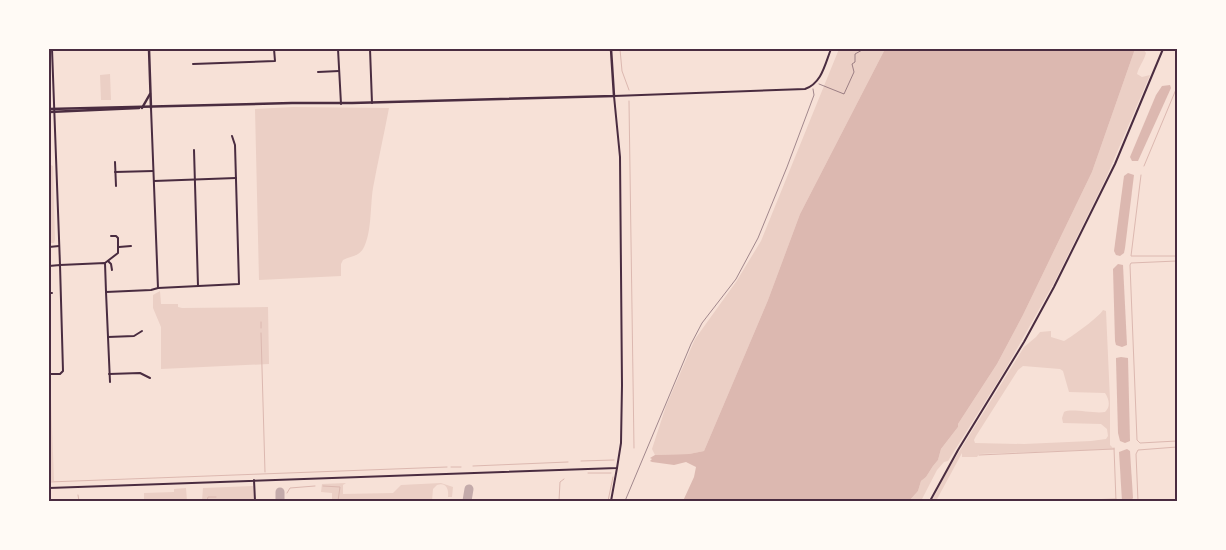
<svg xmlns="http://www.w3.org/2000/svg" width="1226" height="550" font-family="Karla,sans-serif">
	<rect width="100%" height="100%" fill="#f7e1d7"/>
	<g fill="#ebcfc5" fill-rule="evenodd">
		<polygon points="839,49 885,49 800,214 768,300 704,451 689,454 655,455 652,449 666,406 695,339 736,282 761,241"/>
		<path d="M 1135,49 L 1143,49 L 1146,53 C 1144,61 1139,66 1137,74 L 1142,77 L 1150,75 L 1106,178 L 1055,281 L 1005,370 L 948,461 L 944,462 L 937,470 L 921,501 L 909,501 L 918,491 L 921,481 L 926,477 L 933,466 L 938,460 L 941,449 L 958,427 L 958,424 L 997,364 L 1023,315 L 1092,172 Z"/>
		<polygon points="110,74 111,100 101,100 100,75"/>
		<path d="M 293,107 L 389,108 C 384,134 378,161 373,188 C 370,206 372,233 363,249 C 358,257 350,256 343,260 L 341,264 L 341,276 L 259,280 L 255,109 Z"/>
		<polygon points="51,165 53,166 55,240 54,243 49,243 49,166"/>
		<polygon points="160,291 161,304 178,304 178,307 182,308 268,307 269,364 161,369 161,327 153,308 153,295"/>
		<path d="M 1103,310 L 1106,311 L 1110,400 L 1110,445 L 1114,449 L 979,454 L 977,457 L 962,457 L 962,453 L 936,501 L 932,501 L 946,473 L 1024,347 L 1036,337 L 1040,332 L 1051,331 L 1051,337 L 1064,341 C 1073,336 1099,317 1103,310 ZM 1023,366 L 1060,369 L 1063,371 L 1069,392 L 1105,393 C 1109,399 1111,407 1105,412 C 1094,414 1071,408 1064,412 L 1062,418 L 1063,423 L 1101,424 L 1107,429 L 1108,436 L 1106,439 L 1091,441 L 1024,444 L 975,443 L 974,440 L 976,436 L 1018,370 Z"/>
		<polygon points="49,399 51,399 54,481 49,481"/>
		<path d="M 346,483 L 343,485 L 343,494 L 393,493 L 401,485 L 441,483 L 453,487 L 452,497 L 448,497 C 449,489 446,482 437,485 L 433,489 L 432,501 L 332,501 L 332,493 L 321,492 L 322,484 Z"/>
		<polygon points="253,486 254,501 202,501 203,488"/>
		<polygon points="186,488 187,501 144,501 144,493 174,492 174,489"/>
	</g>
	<g fill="#dcb8b0">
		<polygon points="885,49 1135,49 1092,172 1023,315 997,364 958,424 958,427 941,449 938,460 933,466 926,477 921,481 918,491 909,501 683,501 694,477 696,467 686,462 674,465 652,462 650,461 652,459 650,458 655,455 689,454 704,451 768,300 800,214"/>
		<polygon points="1170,85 1171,88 1138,161 1132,161 1130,157 1156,95 1162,86"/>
		<polygon points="1128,173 1134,175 1125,248 1124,253 1120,256 1116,255 1114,251 1124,176"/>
		<polygon points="1118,264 1123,265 1127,345 1122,347 1116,345 1115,341 1113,269"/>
		<polygon points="1121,357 1128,358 1130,441 1125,443 1120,441 1118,433 1116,360 1116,358"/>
		<polygon points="1127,449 1130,451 1133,498 1131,501 1122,501 1119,452"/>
	</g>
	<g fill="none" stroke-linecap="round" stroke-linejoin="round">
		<g stroke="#dcb8b0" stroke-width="1">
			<polyline points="620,49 622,71 629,90"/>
			<polyline points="629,101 634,448"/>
			<polyline points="1144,166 1177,87"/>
			<polyline points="1141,175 1131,256 1177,256"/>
			<polyline points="1177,261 1131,263 1130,265 1137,440 1140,443 1177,441"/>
			<polyline points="261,322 261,328"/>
			<polyline points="261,333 265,472"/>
			<polyline points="1114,448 1116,501"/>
			<polyline points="979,455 1114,449"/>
			<polyline points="581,461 614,460"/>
			<polyline points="473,466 568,462"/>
			<polyline points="451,467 461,467"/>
			<polyline points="588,473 611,473"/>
			<polyline points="49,482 447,467"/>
			<polyline points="323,486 340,487 338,501"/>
			<polyline points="287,493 290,488 315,486"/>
			<polyline points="78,495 79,501"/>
			<polyline points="207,501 208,497 216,497"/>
			<polyline points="559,501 560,482 564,479"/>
			<polyline points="608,501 613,477"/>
			<polyline points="1059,501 1116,499"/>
			<polyline points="1138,501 1136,454 1138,450 1177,447"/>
		</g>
		<g stroke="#c3aaaa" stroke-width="9">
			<polyline points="280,501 280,492"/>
			<polyline points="467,501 469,489"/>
		</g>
		<g stroke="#4a2c40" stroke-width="0.5">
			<polyline points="819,84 844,94 854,72 852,64 855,62 855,54 864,49"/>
			<polyline points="625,501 691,344 702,323 736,279 758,238 787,167 814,95 813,89"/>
		</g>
		<g stroke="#4a2c40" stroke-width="2">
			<polyline points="338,49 341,104"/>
			<polyline points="370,49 372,103"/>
			<polyline points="193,64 275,61 274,49"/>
			<polyline points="318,72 339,71"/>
			<polyline points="194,150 198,286"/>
			<polyline points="115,162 116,186"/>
			<polyline points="115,172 153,171"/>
			<polyline points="154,181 236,178"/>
			<polyline points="49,247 59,246"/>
			<polyline points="119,247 131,246"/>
			<polyline points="108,261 111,264 112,270"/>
			<polyline points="105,263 118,253 118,238 116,236 111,236"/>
			<polyline points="49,266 60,265 63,371 60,374 49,374"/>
			<polyline points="158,288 239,284 235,145 232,136"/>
			<polyline points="106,292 110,382"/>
			<polyline points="49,293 52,293"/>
			<polyline points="108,337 134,336 142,331"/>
			<polyline points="109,374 140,373 150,378"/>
			<polyline points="254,480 255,501"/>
			<polyline points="611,501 617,468"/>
			<polyline points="930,501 958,450 1024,342 1054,287 1115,164 1163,49"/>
		</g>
		<g stroke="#4a2c40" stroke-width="2">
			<polyline points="52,49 60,265 105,263 106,292 151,290 158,288 151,108"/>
			<path d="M 49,488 L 617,468 L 621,443 L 622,385 L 620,157 L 614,96 L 805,89 C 822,83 825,64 831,49"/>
		</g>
		<g stroke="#4a2c40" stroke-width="2.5">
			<polyline points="149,49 151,108"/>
			<polyline points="142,108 150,94"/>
			<polyline points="49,109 292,103 352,103 614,96 611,49"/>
			<polyline points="49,112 139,108"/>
		</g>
	</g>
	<rect width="1226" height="550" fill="none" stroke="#fffaf5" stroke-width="100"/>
	<rect x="50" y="50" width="1126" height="450" fill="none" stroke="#4a2c40" stroke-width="2"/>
</svg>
